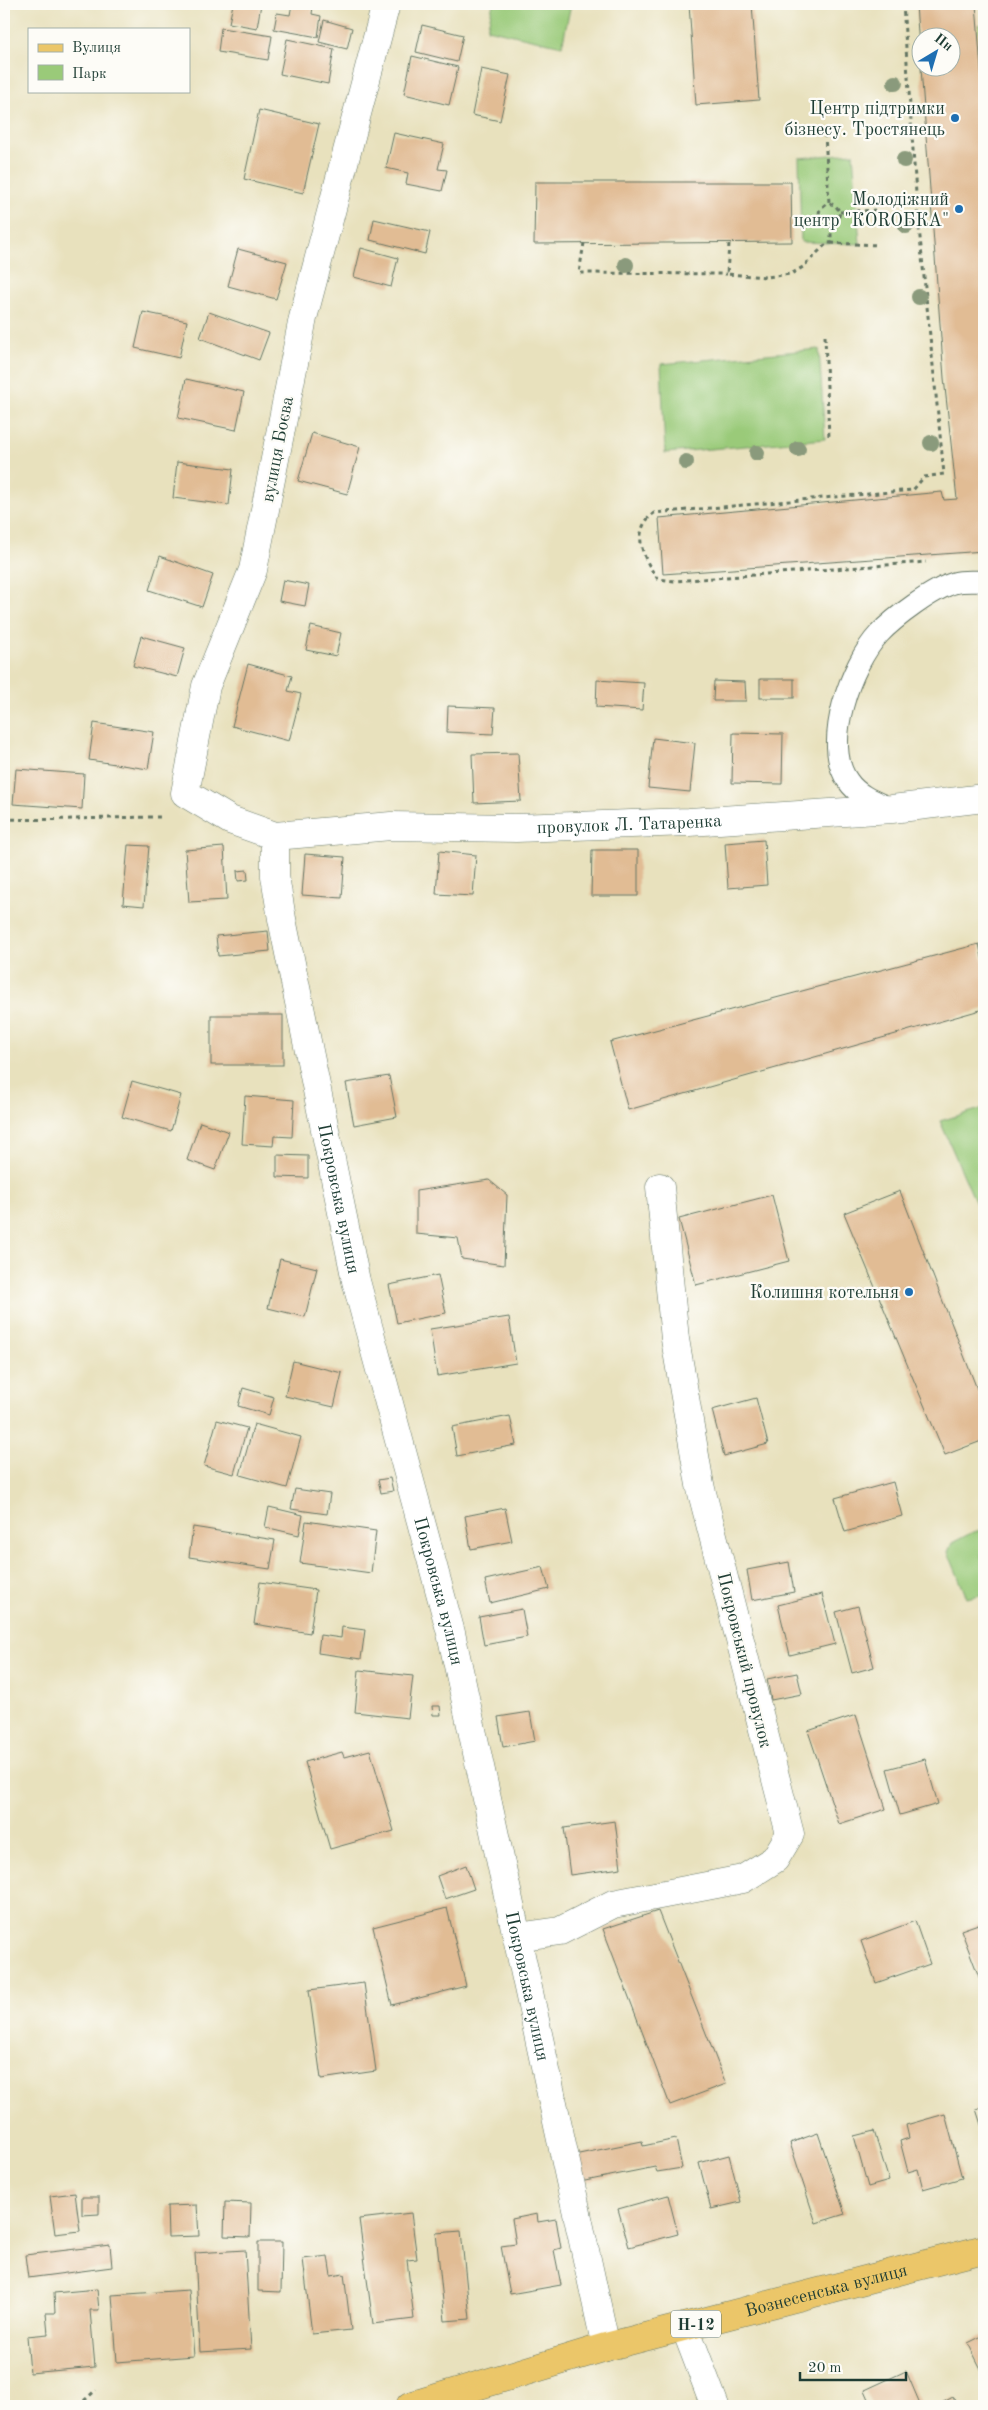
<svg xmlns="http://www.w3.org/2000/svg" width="988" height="2410" font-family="'Old Standard TT',serif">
	<rect width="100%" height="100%" fill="#fdfcf7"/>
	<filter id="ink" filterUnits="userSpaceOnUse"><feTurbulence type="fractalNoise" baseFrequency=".02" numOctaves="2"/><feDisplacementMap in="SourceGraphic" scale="10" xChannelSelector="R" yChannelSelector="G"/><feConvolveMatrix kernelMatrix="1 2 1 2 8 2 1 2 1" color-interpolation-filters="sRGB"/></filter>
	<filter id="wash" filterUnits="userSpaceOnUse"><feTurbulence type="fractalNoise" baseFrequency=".0096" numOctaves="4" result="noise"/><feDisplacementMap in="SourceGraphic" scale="20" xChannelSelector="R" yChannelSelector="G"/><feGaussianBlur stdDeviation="1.12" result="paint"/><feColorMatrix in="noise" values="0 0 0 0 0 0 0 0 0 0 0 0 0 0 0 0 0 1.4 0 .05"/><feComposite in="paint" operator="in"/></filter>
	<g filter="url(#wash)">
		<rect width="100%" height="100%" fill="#e8e1bd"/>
		<g fill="#9aca79" stroke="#5c8456">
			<polygon points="493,4 571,4 562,46 487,29"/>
			<polygon points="984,24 984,109 977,25"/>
			<polygon points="853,153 860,244 801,242 799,158"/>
			<polygon points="819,349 825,439 665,453 661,364"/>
			<polygon points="984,1108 984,1222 940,1121"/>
			<polygon points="984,1529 984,1554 981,1555 984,1565 984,1594 967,1598 948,1552 952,1543 971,1533"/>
		</g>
		<g id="blocks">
			<g fill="#e1bc94">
				<polygon points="233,4 261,4 257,28 229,23"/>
				<polygon points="292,4 313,7 312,14 321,16 318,37 274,29 277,13 290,15"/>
				<polygon points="689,4 752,4 759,100 696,105"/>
				<polygon points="916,4 976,4 984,109 984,551 663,574 659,518 942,492 944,500 957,499 944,378 921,68 950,68 950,38 920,38 919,48"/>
				<polygon points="324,20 352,28 347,49 319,42"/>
				<polygon points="422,25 463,35 457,62 416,52"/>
				<polygon points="221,28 272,36 268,60 218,52"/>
				<polygon points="287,39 334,49 328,84 280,74"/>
				<polygon points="412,56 458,67 449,105 404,94"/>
				<polygon points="481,69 510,75 500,121 472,115"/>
				<polygon points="259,110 319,124 303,193 244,179"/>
				<polygon points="394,133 444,144 438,169 447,170 442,191 406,184 408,173 386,168"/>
				<polygon points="535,182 791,182 792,242 534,244"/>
				<polygon points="374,219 430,232 425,254 370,240"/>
				<polygon points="361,248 398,258 391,287 354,277"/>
				<polygon points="238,249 287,262 276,299 228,286"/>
				<polygon points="143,312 187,321 179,358 135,348"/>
				<polygon points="209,312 269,333 259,360 200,338"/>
				<polygon points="186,379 244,392 236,430 178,418"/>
				<polygon points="312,433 360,447 347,494 298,481"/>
				<polygon points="177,462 233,469 229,505 173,498"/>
				<polygon points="160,556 213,575 202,607 149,590"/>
				<polygon points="283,580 309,585 305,606 279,601"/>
				<polygon points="311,626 341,633 336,656 306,650"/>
				<polygon points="141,636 185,648 177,677 133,666"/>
				<polygon points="248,664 292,676 288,691 301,694 289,741 232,726"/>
				<rect x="760" y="679" width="34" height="19"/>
				<polygon points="597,680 644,683 642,710 596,707"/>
				<polygon points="714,681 745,682 746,701 713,701"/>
				<polygon points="448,706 495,708 493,734 447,732"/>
				<polygon points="94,723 154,732 148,769 89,760"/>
				<polygon points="733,733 783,734 782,784 732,783"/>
				<polygon points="653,738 695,743 690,792 648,788"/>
				<polygon points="518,753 521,801 474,803 472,754"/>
				<polygon points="16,769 84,774 82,809 13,804"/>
				<polygon points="764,840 767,885 728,888 725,843"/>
				<polygon points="128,845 149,846 144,906 123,904"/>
				<polygon points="224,847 227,900 189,902 185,850"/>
				<polygon points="592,850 638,850 638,896 591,896"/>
				<polygon points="439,851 476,855 473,896 436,894"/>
				<polygon points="305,854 345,857 342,898 302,895"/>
				<polygon points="247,870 248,880 238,881 237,871"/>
				<polygon points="268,931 270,951 218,956 216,936"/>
				<polygon points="979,944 984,966 984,1009 628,1110 610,1042"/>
				<rect x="211" y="1015" width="72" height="50"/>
				<polygon points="389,1076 397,1117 354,1125 346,1083"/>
				<polygon points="132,1081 181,1095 171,1131 122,1117"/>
				<polygon points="245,1096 294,1100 292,1137 274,1136 273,1146 242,1144"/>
				<polygon points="200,1122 229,1132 215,1170 187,1160"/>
				<polygon points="277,1155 308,1156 308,1178 277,1177"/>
				<polygon points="489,1180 507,1195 504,1265 462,1259 458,1238 416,1234 416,1191"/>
				<polygon points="900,1191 984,1407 984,1440 945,1455 844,1213"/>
				<polygon points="772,1195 789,1261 696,1285 679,1219"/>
				<polygon points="280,1259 317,1268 305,1317 268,1308"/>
				<polygon points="438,1275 446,1313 397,1323 389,1285"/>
				<polygon points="509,1317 516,1363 437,1376 430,1329"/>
				<polygon points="293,1361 342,1373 334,1407 285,1396"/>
				<polygon points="243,1388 274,1397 269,1415 238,1406"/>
				<polygon points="756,1398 768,1444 724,1456 712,1410"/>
				<polygon points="510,1416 516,1445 457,1456 452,1427"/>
				<polygon points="217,1420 247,1428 234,1474 204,1466"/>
				<polygon points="254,1424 301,1437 287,1488 240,1475"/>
				<polygon points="390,1478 393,1491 381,1493 378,1480"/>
				<polygon points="893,1482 902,1516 845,1532 835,1498"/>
				<polygon points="295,1489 330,1494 327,1514 291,1509"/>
				<polygon points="269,1507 303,1515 299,1535 265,1527"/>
				<polygon points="505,1508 512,1541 471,1549 465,1516"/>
				<polygon points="306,1521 376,1531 371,1573 300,1563"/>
				<polygon points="193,1527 275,1540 270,1569 189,1557"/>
				<polygon points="789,1562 794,1592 752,1600 747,1570"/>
				<polygon points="543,1567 549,1589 490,1603 485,1580"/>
				<polygon points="260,1582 316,1590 310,1633 254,1624"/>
				<polygon points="822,1594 835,1644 790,1655 778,1605"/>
				<polygon points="858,1606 874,1667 852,1673 836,1612"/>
				<polygon points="522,1609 527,1637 484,1645 479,1617"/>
				<polygon points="342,1627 365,1630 361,1659 318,1653 320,1635 341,1638"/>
				<polygon points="359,1670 413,1676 408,1718 355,1712"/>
				<polygon points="797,1673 802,1694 771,1700 767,1679"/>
				<polygon points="432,1706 440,1706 441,1715 433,1715"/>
				<polygon points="530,1712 535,1741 503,1747 498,1717"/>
				<polygon points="856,1715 886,1809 839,1824 808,1731"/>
				<polygon points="370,1750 394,1831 330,1849 305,1762 342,1752 344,1757"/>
				<polygon points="925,1759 938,1804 900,1815 887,1769"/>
				<polygon points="615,1821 621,1868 570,1875 564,1828"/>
				<polygon points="466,1865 474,1889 445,1899 437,1876"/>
				<polygon points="447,1908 466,1986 392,2005 373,1927"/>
				<polygon points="658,1911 726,2084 670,2105 603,1929"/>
				<polygon points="915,1921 930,1964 876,1983 861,1941"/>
				<polygon points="984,1922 984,1990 961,1930"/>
				<polygon points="364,1983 376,2071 321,2079 309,1990"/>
				<polygon points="984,2106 984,2134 976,2109"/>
				<polygon points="945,2114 962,2178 923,2189 918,2169 908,2172 900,2141 909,2138 906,2125"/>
				<polygon points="874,2131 889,2181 868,2187 854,2136"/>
				<polygon points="818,2133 845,2214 816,2223 790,2143"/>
				<polygon points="676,2139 682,2168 657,2172 655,2167 580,2182 574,2155 642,2141 643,2146"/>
				<polygon points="729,2155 741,2202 711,2209 699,2163"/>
				<polygon points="75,2193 80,2231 55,2234 50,2196"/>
				<polygon points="668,2195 678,2234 629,2247 618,2209"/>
				<polygon points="82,2197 99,2197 99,2214 82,2215"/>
				<polygon points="225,2202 251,2203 250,2237 224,2236"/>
				<polygon points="197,2205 199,2236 168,2237 167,2206"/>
				<polygon points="411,2213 417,2259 407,2260 414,2319 373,2324 359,2219"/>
				<polygon points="537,2214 538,2222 556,2219 561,2248 554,2250 561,2285 510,2294 501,2246 516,2244 512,2219"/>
				<polygon points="461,2231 470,2319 445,2321 436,2233"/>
				<polygon points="258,2242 282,2242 281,2292 258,2291"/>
				<polygon points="110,2245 112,2267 28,2278 25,2255"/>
				<polygon points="245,2250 251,2349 200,2352 195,2253"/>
				<polygon points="328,2256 331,2276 344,2274 351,2330 312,2334 303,2259"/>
				<polygon points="97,2289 99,2310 90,2310 95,2367 30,2373 27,2336 48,2334 46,2313 55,2313 54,2293"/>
				<polygon points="189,2290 194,2356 117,2362 112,2295"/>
				<polygon points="984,2335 984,2375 968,2343"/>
				<polygon points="906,2371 921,2406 872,2406 865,2390"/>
				<polygon points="953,2397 957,2406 936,2406"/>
			</g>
		</g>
	</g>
	<g filter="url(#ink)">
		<use href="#blocks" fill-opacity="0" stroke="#657664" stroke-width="1"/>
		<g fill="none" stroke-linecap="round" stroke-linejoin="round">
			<g stroke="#657664" stroke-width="23">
				<path id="lane" d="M 892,809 C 876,802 858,796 848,781 C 821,745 851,664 879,634 C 894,618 933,589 954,583 C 963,580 975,582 984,581"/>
			</g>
			<g stroke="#657664" stroke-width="29">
				<g id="street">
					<path id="s1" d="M 386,4 L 303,318 L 253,570 L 206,686 L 185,793 L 230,820 L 275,836 L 391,826 L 516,828 L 689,822 L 892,809 L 984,798"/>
					<path id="s2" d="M 275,836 L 275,876 L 282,919 L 356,1281 L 451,1633 L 606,2347"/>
					<polyline points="517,1937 560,1931 613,1904 743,1879 775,1859 790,1834 700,1485 675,1339 660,1187"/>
					<polyline points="685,2327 715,2406"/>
				</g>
			</g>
			<g stroke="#657664" stroke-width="29">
				<g id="primary">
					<path id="s3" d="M 410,2406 L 606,2347 L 984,2249"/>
				</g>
			</g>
			<g stroke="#657664" stroke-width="3" stroke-dasharray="4 4" stroke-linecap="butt">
				<path d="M 903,4 L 917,208 L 944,474 L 924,477 L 913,490 L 654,513 C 630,531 643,559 658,579 L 674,581 L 926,562"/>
				<polyline points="825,134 829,203"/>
				<polyline points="840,212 875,210"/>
				<polyline points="584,243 579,273 727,274"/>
				<polyline points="831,243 878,245"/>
				<path d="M 729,244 L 727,274 L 766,277 L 791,274 L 803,267 L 827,243 L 831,243 L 831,224 L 838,220 L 840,212 L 835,205 L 827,203 L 820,209 C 817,217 822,224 831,224"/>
				<polyline points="825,336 829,438"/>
				<path d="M 4,819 C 57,821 110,817 163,817"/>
				<polyline points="78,2406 96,2390"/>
			</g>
			<use href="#lane" stroke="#fff" stroke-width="21"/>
			<use href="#street" stroke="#fff" stroke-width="28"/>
			<use href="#primary" stroke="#ebc669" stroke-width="28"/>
		</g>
		<g fill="#8a9a7b">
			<circle cx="895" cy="83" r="8"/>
			<circle cx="904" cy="160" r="8"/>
			<circle cx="906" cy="226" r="8"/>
			<circle cx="626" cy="265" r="8"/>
			<circle cx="919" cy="297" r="8"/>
			<circle cx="931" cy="443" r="8"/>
			<circle cx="798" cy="449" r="8"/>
			<circle cx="757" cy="453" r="8"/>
			<circle cx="686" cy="462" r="8"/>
		</g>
	</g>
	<g fill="#1f6fb2" stroke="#fdfcf7" stroke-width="2">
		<circle cx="955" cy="118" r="5"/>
		<circle cx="959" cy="209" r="5"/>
		<circle cx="909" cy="1292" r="5"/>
	</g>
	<g text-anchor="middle" stroke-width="4.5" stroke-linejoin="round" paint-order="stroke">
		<rect fill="#fdfcf7" stroke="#62766e" stroke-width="1" x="671" y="2310.5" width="50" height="27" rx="4"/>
		<g font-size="16" font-weight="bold" fill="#1f3d34">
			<text x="696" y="2330">Н-12</text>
		</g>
		<g font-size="18" fill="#1f3d34" stroke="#fdfcf7" text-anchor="end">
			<text x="945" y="114">Центр підтримки<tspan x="945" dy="21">бізнесу. Тростянець</tspan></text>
			<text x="949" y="205">Молодіжний<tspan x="949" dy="21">центр "КОRОБКА"</tspan></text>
			<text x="899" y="1298">Колишня котельня</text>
		</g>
		<g font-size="18" fill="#1f3d34" stroke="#fdfcf7">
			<text transform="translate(277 449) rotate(-79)" y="6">вулиця Боєва</text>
			<text dy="6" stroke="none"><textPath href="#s1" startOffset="1271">провулок Л. Татаренка</textPath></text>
			<text dy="6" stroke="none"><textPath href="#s2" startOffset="369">Покровська вулиця</textPath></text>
			<text dy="6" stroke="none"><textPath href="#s2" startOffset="774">Покровська вулиця</textPath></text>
			<text transform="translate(745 1660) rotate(76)" y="6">Покровський провулок</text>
			<text dy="6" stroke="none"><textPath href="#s2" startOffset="1179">Покровська вулиця</textPath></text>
			<text dy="6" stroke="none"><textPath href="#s3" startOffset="432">Вознесенська вулиця</textPath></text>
		</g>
	</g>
	<rect width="988" height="2410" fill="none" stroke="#fdfcf7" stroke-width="20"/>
	<rect x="28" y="28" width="162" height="65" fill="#fdfcf7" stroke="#a4b0a9"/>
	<rect x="38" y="44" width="25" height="8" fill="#ebc669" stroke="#a4b0a9"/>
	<text x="72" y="52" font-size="15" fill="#1f3d34">Вулиця</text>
	<rect x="38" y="65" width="25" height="15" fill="#9aca79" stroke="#a4b0a9"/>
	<text x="72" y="78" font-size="15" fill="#1f3d34">Парк</text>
	<g transform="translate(936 52) rotate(38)"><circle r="24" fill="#fdfcf7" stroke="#a4b0a9"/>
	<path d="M0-4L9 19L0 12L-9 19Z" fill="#1f6fb2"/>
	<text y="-8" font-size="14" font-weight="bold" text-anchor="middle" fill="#1f3d34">Пн</text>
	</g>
	<path d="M800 2372v8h106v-8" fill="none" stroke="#1f3d34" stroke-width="2.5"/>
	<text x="808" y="2372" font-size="15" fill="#1f3d34" stroke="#fdfcf7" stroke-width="4" paint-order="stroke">20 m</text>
</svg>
